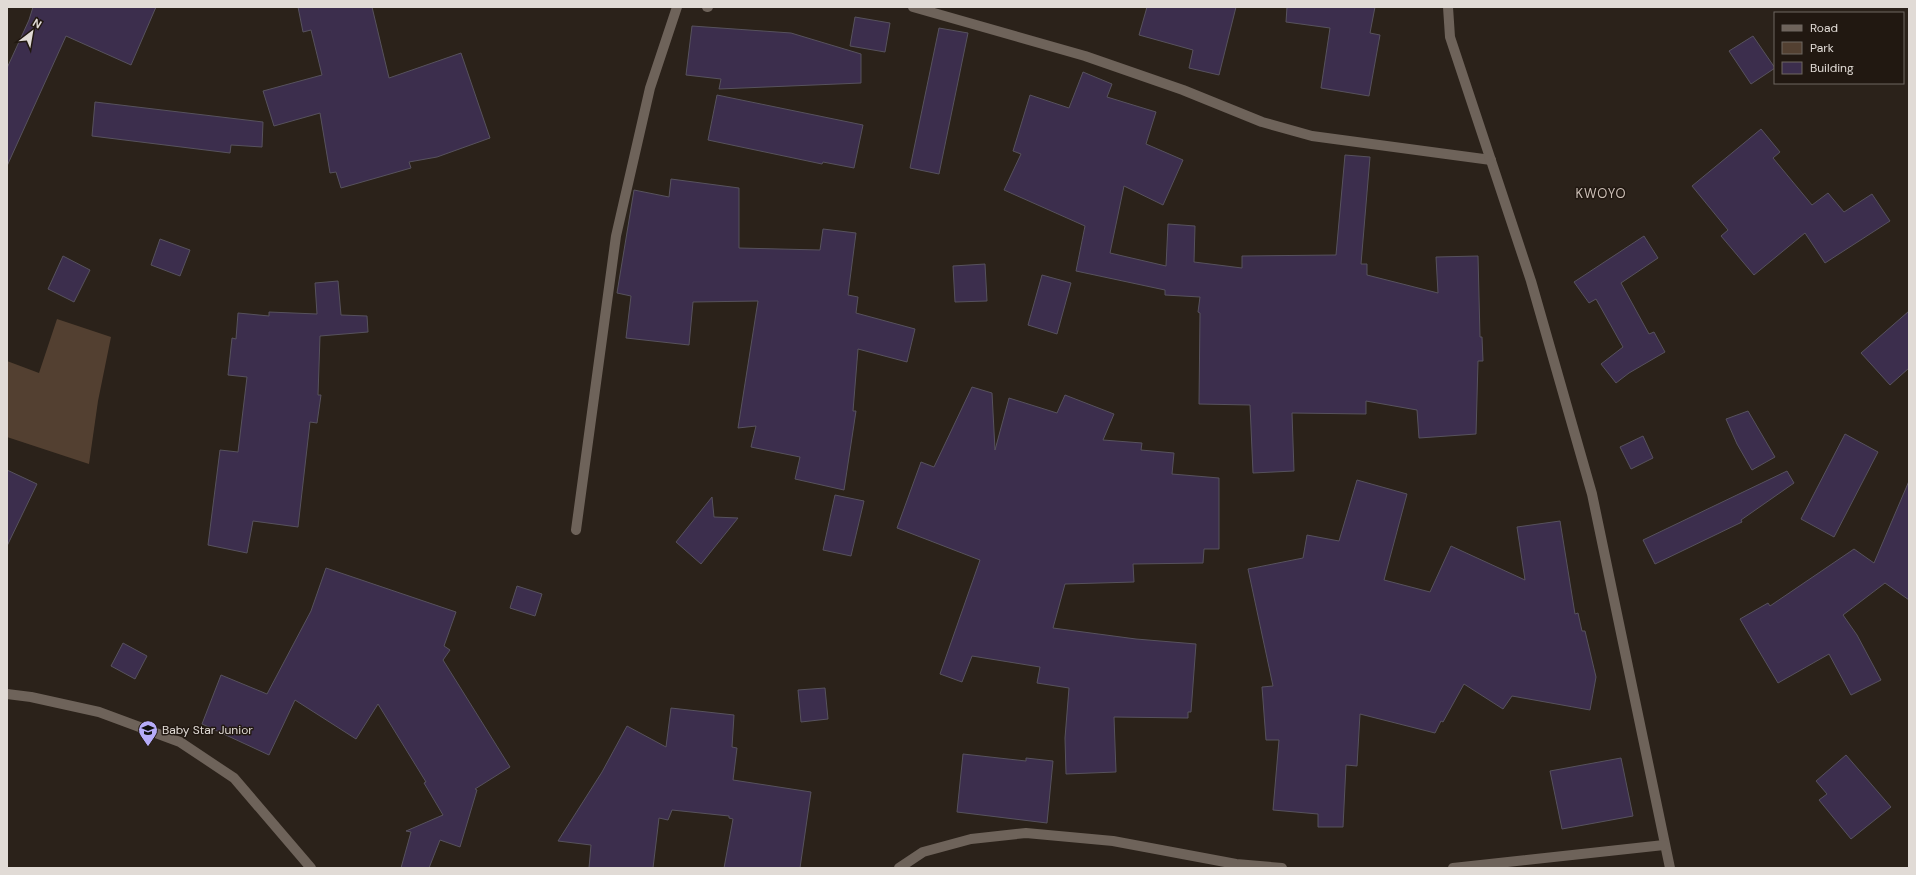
<svg xmlns="http://www.w3.org/2000/svg" width="1916" height="875" font-family="'DM Sans',sans-serif">
	<rect width="100%" height="100%" fill="#2b221a"/>
	<polygon fill="#534031" points="57,319 111,337 98,401 89,464 7,437 7,361 39,373"/>
	<g fill="#3c2e4d" stroke="#57525d">
		<polygon points="33,7 156,7 131,65 66,36 7,166 7,68 29,20"/>
		<polygon points="298,7 372,7 389,78 461,53 490,138 437,157 409,162 411,168 341,188 336,172 330,173 320,113 274,126 263,91 322,75 311,30 303,32"/>
		<polygon points="1147,7 1236,7 1219,75 1189,68 1193,50 1139,35"/>
		<polygon points="1287,7 1375,7 1370,33 1380,35 1369,96 1321,88 1330,28 1286,22"/>
		<polygon points="855,17 890,23 885,52 850,46"/>
		<polygon points="692,26 791,33 861,54 861,83 719,89 721,79 686,75"/>
		<polygon points="939,28 968,33 939,174 910,168"/>
		<polygon points="1753,36 1775,68 1751,84 1729,51"/>
		<polygon points="1083,72 1112,84 1107,97 1156,112 1146,144 1183,160 1163,205 1124,186 1110,253 1166,266 1168,224 1195,226 1194,262 1242,268 1242,256 1336,255 1345,155 1370,157 1361,264 1367,264 1367,275 1438,293 1436,257 1478,256 1480,337 1482,337 1483,361 1478,361 1476,434 1419,438 1417,410 1366,401 1366,414 1292,413 1294,471 1253,473 1250,405 1199,404 1200,313 1198,312 1200,297 1165,295 1165,290 1076,271 1085,226 1004,190 1021,154 1013,151 1030,95 1069,108"/>
		<polygon points="717,95 863,125 854,168 823,162 822,164 708,140"/>
		<polygon points="95,102 263,122 262,147 231,145 230,153 92,136"/>
		<polygon points="1761,129 1780,152 1773,158 1812,205 1828,193 1844,212 1872,194 1890,221 1825,263 1805,233 1754,275 1721,236 1728,230 1692,186"/>
		<polygon points="671,179 739,188 739,248 820,250 823,229 856,233 848,295 858,297 856,313 915,329 907,362 858,349 853,411 856,411 844,490 795,479 800,457 751,447 756,426 738,428 758,301 693,302 689,345 626,338 631,296 617,293 634,190 669,197"/>
		<polygon points="1644,236 1658,258 1621,283 1649,334 1654,332 1665,352 1629,373 1616,383 1601,364 1623,347 1596,299 1589,303 1574,282"/>
		<polygon points="160,239 190,250 180,276 151,265"/>
		<polygon points="63,256 90,270 74,302 48,289"/>
		<polygon points="985,264 987,301 955,302 953,266"/>
		<polygon points="1042,275 1071,283 1057,334 1028,325"/>
		<polygon points="338,281 341,315 367,316 368,332 320,336 318,395 321,395 317,423 310,422 298,527 253,521 247,553 208,545 220,450 238,452 247,377 228,375 232,338 236,339 238,313 269,316 269,312 317,314 315,283"/>
		<polygon points="1909,311 1909,368 1890,385 1861,353"/>
		<polygon points="972,387 992,393 995,450 1009,398 1057,413 1065,395 1114,414 1103,440 1142,443 1141,450 1174,453 1172,474 1219,478 1219,549 1204,549 1203,563 1133,564 1134,582 1065,584 1053,628 1136,639 1196,644 1191,712 1188,712 1188,718 1114,717 1116,772 1066,774 1065,738 1069,688 1037,683 1040,667 972,656 962,682 940,674 980,560 897,528 921,462 934,467"/>
		<polygon points="1748,411 1775,457 1752,470 1737,444 1726,419"/>
		<polygon points="1845,434 1878,452 1834,537 1801,519"/>
		<polygon points="1643,436 1653,458 1631,469 1620,447"/>
		<polygon points="7,470 37,484 7,546"/>
		<polygon points="1787,471 1794,483 1741,520 1742,522 1655,564 1643,540"/>
		<polygon points="1357,480 1407,494 1384,580 1430,592 1451,546 1525,580 1517,527 1560,521 1575,614 1578,613 1582,631 1585,631 1596,677 1590,710 1512,696 1503,709 1464,684 1443,722 1441,721 1435,733 1360,714 1357,766 1346,765 1343,827 1318,827 1318,814 1273,810 1279,740 1266,740 1262,687 1273,686 1248,569 1303,558 1307,535 1339,541"/>
		<polygon points="1909,481 1909,600 1885,583 1843,615 1857,635 1881,680 1851,695 1829,654 1778,683 1740,619 1768,603 1770,606 1854,549 1874,563"/>
		<polygon points="835,495 864,501 851,556 823,550"/>
		<polygon points="712,497 714,517 738,518 701,564 676,542"/>
		<polygon points="326,568 456,612 444,646 450,650 443,660 510,767 475,789 477,790 460,847 440,840 429,868 401,868 411,832 406,831 443,815 424,783 426,782 378,704 356,739 295,700 269,755 202,724 221,675 267,694 311,611"/>
		<polygon points="517,586 542,594 535,616 510,608"/>
		<polygon points="123,643 147,656 135,679 111,666"/>
		<polygon points="825,688 828,719 801,722 798,690"/>
		<polygon points="671,708 734,715 732,747 737,748 733,780 811,792 800,868 724,868 733,819 729,818 729,816 672,810 668,820 659,818 653,868 589,868 591,845 558,841 602,772 627,726 666,747"/>
		<polygon points="963,754 1026,761 1026,758 1053,761 1047,823 957,812"/>
		<polygon points="1846,755 1891,807 1851,839 1819,800 1827,794 1816,781"/>
		<polygon points="1621,758 1633,816 1562,829 1550,771"/>
	</g>
	<g fill="none" stroke-linecap="round" stroke-linejoin="round">
		<g stroke="#6e635a" stroke-width="10">
			<polyline points="707,7 708,7"/>
			<polyline points="913,7 1085,56 1183,90 1262,122 1312,136 1491,160"/>
			<polyline points="1448,7 1450,37 1531,281 1592,494 1670,868"/>
			<polyline points="576,530 616,236 650,88 677,7"/>
			<polyline points="7,694 31,697 99,712 180,742 234,778 311,868"/>
			<polyline points="899,868 923,852 971,839 1026,833 1113,841 1236,864 1282,868"/>
			<polyline points="1453,868 1664,845"/>
		</g>
	</g>
	<defs>
		<g id="school-pin" transform="scale(1)"><path d="M0 17L-7.5 6A9.5 9.5 0 1 1 7.5 6Z" fill="#b6acf8" stroke="#211811"/><path d="M0-5L7-2L0 1L-7-2ZM-4 1L0 2.5L4 1V4Q0 6-4 4Z" fill="#111"/></g>
	</defs>
	<g fill-rule="evenodd">
		<use href="#school-pin" x="148" y="730"/>
	</g>
	<g text-anchor="middle" stroke-width="3" stroke-linejoin="round" paint-order="stroke">
		<g font-size="12" fill="#e1dbd6" stroke="#211811" text-anchor="start">
			<text x="162" y="734">Baby Star Junior</text>
		</g>
		<g font-size="13" letter-spacing="1" fill="#ccbfb6" stroke="#211811">
			<text x="1601" y="198">KWOYO</text>
		</g>
	</g>
	<rect width="1916" height="875" fill="none" stroke="#e1dbd6" stroke-width="16"/>
	<rect x="1774" y="12" width="130" height="72" fill="#211811" stroke="#6e6660"/>
	<rect x="1782" y="25" width="20" height="6" fill="#6e635a" stroke="#6e6660"/>
	<text x="1810" y="32" font-size="12" fill="#e1dbd6">Road</text>
	<rect x="1782" y="42" width="20" height="12" fill="#534031" stroke="#6e6660"/>
	<text x="1810" y="52" font-size="12" fill="#e1dbd6">Park</text>
	<rect x="1782" y="62" width="20" height="12" fill="#3c2e4d" stroke="#6e6660"/>
	<text x="1810" y="72" font-size="12" fill="#e1dbd6">Building</text>
	<g transform="translate(32 32) rotate(31)" stroke="#211811" stroke-width="3" paint-order="stroke">
	<path d="M0-3L7 15L0 10L-7 15Z" fill="#e1dbd6"/>
	<text y="-6" font-size="11" font-weight="bold" text-anchor="middle" fill="#e1dbd6">N</text>
	</g>
</svg>
